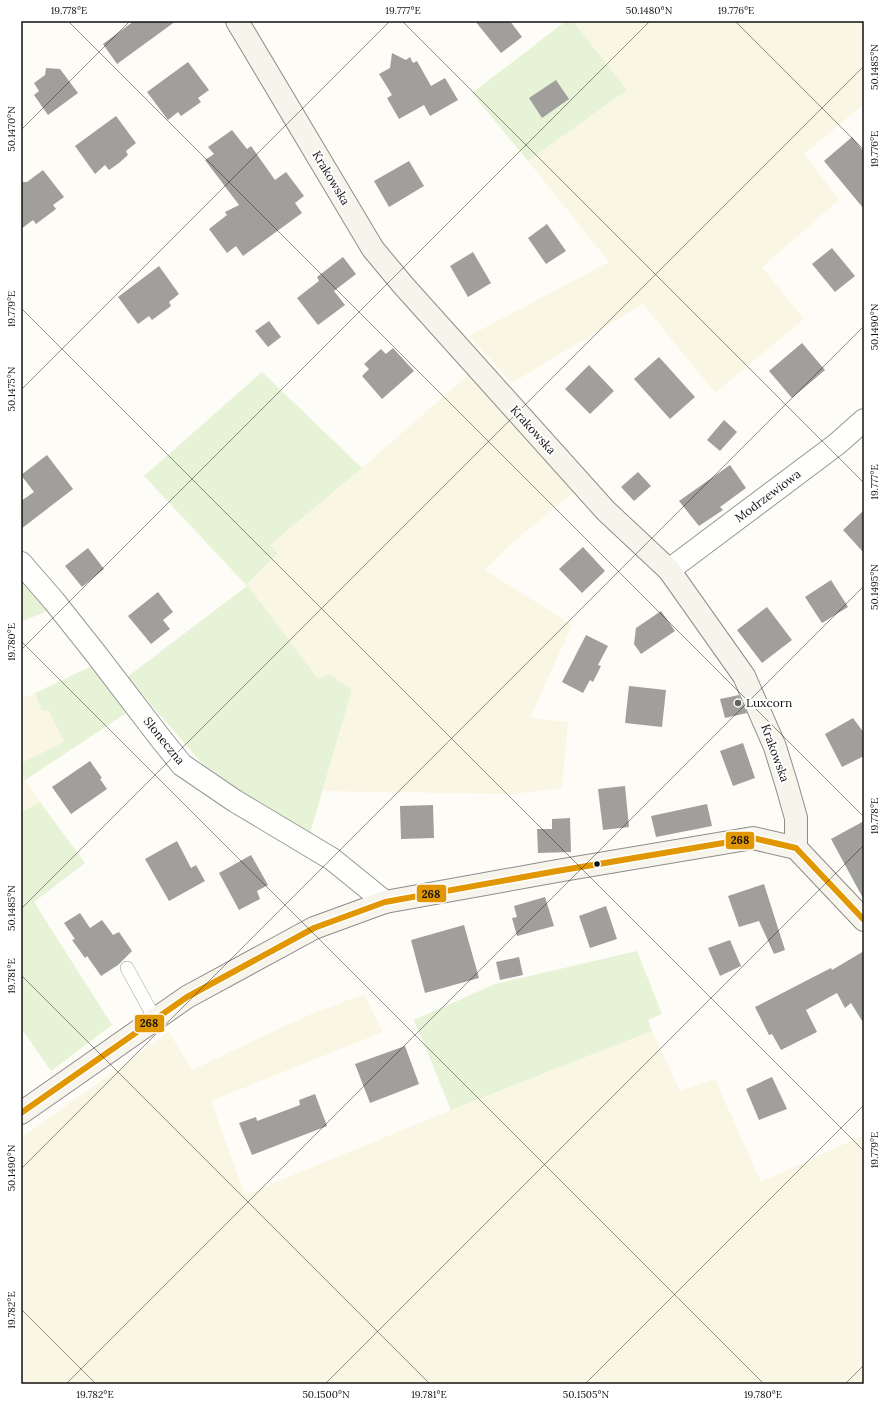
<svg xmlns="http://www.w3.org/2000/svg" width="885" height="1405" font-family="Lora,serif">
	<rect width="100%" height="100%" fill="#fdfcf7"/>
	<g fill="#f9f7e4">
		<polygon points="573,21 864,21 864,104 804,154 839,200 762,267 804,319 715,393 643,304 512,383 469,336 609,262 528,161 627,90"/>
		<polygon points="469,374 576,490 511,544 485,570 572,625 530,718 568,722 562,788 513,794 323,791 352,690 318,679 247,586 278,553 270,545 362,468"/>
		<polygon points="35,693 42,711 48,709 65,742 21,763 21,699"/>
		<polygon points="21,774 40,802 21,812"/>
		<polygon points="364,994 383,1032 211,1101 245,1195 451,1110 652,1031 680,1091 715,1079 761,1182 864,1135 864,1384 21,1384 21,1138 169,1032 192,1070 302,1018"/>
	</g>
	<g fill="#e7f3d7">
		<polygon points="566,21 573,21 627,90 528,161 472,93"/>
		<polygon points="262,372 362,468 270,545 278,553 247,585 318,679 330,674 352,690 309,837 205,767 127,677 247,586 144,476"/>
		<polygon points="21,579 47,611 21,622"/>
		<polygon points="94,665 128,712 25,780 21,774 21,763 64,742 48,710 42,711 35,693"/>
		<polygon points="40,802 85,863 34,902 112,1025 51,1071 21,1028 21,812"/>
		<polygon points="637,951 662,1014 648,1020 652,1031 451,1110 414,1020 495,984"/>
	</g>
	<g fill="#a19f9c">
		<polygon points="134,21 176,21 117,64 103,44"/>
		<polygon points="475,21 510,21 522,37 501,53"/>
		<polygon points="392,53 406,60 410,57 413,63 417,61 431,86 445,78 458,100 430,116 424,105 399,119 387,98 392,95 379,74 390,68"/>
		<polygon points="188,62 209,90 198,98 201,102 181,116 178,112 168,120 147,92"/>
		<polygon points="46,68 60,69 78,93 48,115 34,95 39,91 34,83 45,75"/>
		<polygon points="556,80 569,99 542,118 529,98"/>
		<polygon points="116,116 136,143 126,151 128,155 119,163 109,170 105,165 95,174 75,146"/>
		<polygon points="232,130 247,149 251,146 275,180 286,172 304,196 295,203 302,213 243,256 236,246 227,253 209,229 227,215 225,212 239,205 205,160 214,154 208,147"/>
		<polygon points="852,137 864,152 864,209 824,161"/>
		<polygon points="409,161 424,186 389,207 374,181"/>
		<polygon points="43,170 64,197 53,205 56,209 36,224 33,220 21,229 21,182 27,182"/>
		<polygon points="547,224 566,251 546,264 528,238"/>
		<polygon points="832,248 855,276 835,292 812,264"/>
		<polygon points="473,252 491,283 468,297 450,266"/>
		<polygon points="343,257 356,274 334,291 345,305 318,325 297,298 319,281 317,277"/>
		<polygon points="159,266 179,294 169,302 171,306 152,320 149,316 138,324 118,297"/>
		<polygon points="269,321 281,337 268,347 255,331"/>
		<polygon points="802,343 825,370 792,398 769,371"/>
		<polygon points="393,348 414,371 382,399 362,376 369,369 364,364 381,349 386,354"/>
		<polygon points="659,357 695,397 670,419 634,379"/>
		<polygon points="589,365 614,391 590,414 565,389"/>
		<polygon points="724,420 737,432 720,451 707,440"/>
		<polygon points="47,455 73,489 21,529 21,501 34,492 21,475"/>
		<polygon points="730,465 746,488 720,507 723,510 699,526 679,501"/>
		<polygon points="638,472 651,486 634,501 621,487"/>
		<polygon points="864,510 864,553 843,530"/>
		<polygon points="583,547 605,571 582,593 559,569"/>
		<polygon points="88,548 104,569 82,587 65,566"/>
		<polygon points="831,580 848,607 822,623 805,597"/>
		<polygon points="158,592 173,612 163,620 170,629 151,644 128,616"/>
		<polygon points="767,607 792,640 762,663 737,630"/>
		<polygon points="661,611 675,631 641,654 634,644 636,628"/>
		<polygon points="586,635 608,646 598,665 601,666 593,682 590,680 583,693 562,682"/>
		<polygon points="629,686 666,690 662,727 625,723"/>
		<polygon points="739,695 747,713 725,718 720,699"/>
		<polygon points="853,718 864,733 864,756 842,767 825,734"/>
		<polygon points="743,743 755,778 733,786 720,751"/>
		<polygon points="90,761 102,778 100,779 107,789 71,814 52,787"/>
		<polygon points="625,786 629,827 603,830 598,789"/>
		<polygon points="707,804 712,826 656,837 651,816"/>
		<polygon points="433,805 434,838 401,839 400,806"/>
		<polygon points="570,818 571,852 538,853 537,829 552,829 552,819"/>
		<polygon points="864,821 864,900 831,839"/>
		<polygon points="177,841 191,868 196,865 205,881 169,901 145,859"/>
		<polygon points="251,855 268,885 257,891 260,899 239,910 219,873"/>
		<polygon points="764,884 785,950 774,954 759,921 739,927 728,896"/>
		<polygon points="545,897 554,926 517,936 512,918 517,917 514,906"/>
		<polygon points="606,906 617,939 590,948 579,916"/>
		<polygon points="80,913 90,928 102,920 113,935 119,932 132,951 118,965 101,976 87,956 85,958 72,940 75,939 64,923"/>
		<polygon points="464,925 479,978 425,993 411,940"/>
		<polygon points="730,940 741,966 720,976 708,948"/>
		<polygon points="864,951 864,1024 851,1003 845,1008 837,993 806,1010 817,1032 781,1050 772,1034 769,1035 755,1007 831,968 832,970"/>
		<polygon points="519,957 523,975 500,980 496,962"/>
		<polygon points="405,1046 419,1084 370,1103 355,1064"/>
		<polygon points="772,1077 787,1109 759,1120 746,1089"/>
		<polygon points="315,1094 327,1126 252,1155 239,1123 256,1117 257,1121 284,1111 300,1105 299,1100"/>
	</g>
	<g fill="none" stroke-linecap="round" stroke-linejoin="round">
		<g stroke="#979795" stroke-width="14">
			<polyline id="lane" points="127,968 155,1019"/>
		</g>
		<g stroke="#979795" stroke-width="24">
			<g id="street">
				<polyline points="21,563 54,601 96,654 161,739 182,765 235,801 332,859 385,902"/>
				<polyline points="669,570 837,444 864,420"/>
			</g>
		</g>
		<g stroke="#8e8d8b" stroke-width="24">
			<g id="secondary">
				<polyline points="237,21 373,249 403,285 606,511 669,570 744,676 775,747 787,786 796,818 796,848"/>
				<polyline points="21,1113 187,997 314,928 385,902 557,871 753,838 796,848 864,920"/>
			</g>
		</g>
		<use href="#lane" stroke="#fffffe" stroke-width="13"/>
		<use href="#street" stroke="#fffffe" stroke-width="22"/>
		<use href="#secondary" stroke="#f6f4eb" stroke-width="22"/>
		<g stroke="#fff" stroke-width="9">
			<polyline id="bus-1" points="21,1113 187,997 314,928 385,902 557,871 753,838 796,848 864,920"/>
		</g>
		<use href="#bus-1" stroke="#e09702" stroke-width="6"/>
	</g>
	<path fill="none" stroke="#111" stroke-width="1" stroke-opacity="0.45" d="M 68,21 L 864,817M 402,21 L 864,483M 735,21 L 864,150M 21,130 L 130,21M 21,308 L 864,1151M 21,390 L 390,21M 21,641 L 764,1384M 21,650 L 650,21M 21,909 L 864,66M 21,975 L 430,1384M 21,1169 L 864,326M 21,1309 L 96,1384M 66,1384 L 864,586M 325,1384 L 864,845M 585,1384 L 864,1105M 845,1384 L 864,1365"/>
	<circle fill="#646362" stroke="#fff" stroke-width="1.5" cx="738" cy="703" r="4"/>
	<circle fill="#111" stroke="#fff" stroke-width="1.5" cx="597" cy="864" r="3.5"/>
	<g text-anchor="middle" stroke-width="4" stroke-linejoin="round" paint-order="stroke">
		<g font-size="12" fill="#111" stroke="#fff">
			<text transform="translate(331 178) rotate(59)" y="4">Krakowska</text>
			<text transform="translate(533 430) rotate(48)" y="4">Krakowska</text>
			<text transform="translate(768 496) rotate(-37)" y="4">Modrzewiowa</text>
			<text transform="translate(164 741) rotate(51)" y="4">Słoneczna</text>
			<text transform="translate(775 753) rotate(70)" y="4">Krakowska</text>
		</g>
		<g font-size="12" fill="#111" stroke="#fff" text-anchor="start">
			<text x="746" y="707">Luxcorn</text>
		</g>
	</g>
	<g stroke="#fff" stroke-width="1.5">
		<rect x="725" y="831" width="30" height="19" rx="4" fill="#e09702"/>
		<rect x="416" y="884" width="31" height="19" rx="4" fill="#e09702"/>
		<rect x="134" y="1014" width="31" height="19" rx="4" fill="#e09702"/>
	</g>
	<g font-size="11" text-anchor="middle" font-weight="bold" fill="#111">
		<text x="740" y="844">268</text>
		<text x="431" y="898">268</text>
		<text x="149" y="1027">268</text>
	</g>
	<rect width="885" height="1405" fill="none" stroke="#ffffff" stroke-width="44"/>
	<rect x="22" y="22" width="841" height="1361" fill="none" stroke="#111" stroke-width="1.5"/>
	<g font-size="10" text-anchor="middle" fill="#111">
		<text x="69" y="14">19.778°E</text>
		<text x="403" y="14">19.777°E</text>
		<text x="649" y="14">50.1480°N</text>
		<text x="736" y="14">19.776°E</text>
		<text transform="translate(874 67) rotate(-90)" y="4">50.1485°N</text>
		<text transform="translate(11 129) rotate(-90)" y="4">50.1470°N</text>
		<text transform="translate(874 149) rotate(-90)" y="4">19.776°E</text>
		<text transform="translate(11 309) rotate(-90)" y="4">19.779°E</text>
		<text transform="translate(874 327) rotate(-90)" y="4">50.1490°N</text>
		<text transform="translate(11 389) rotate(-90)" y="4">50.1475°N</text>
		<text transform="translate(874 482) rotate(-90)" y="4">19.777°E</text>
		<text transform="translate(874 587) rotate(-90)" y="4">50.1495°N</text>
		<text transform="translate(11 642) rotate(-90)" y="4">19.780°E</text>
		<text transform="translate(874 816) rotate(-90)" y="4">19.778°E</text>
		<text transform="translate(11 908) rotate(-90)" y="4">50.1485°N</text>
		<text transform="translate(11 976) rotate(-90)" y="4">19.781°E</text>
		<text transform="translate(874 1150) rotate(-90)" y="4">19.779°E</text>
		<text transform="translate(11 1168) rotate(-90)" y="4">50.1490°N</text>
		<text transform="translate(11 1310) rotate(-90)" y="4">19.782°E</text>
		<text x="95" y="1398">19.782°E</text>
		<text x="326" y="1398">50.1500°N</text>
		<text x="429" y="1398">19.781°E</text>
		<text x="586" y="1398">50.1505°N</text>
		<text x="763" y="1398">19.780°E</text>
	</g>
</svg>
